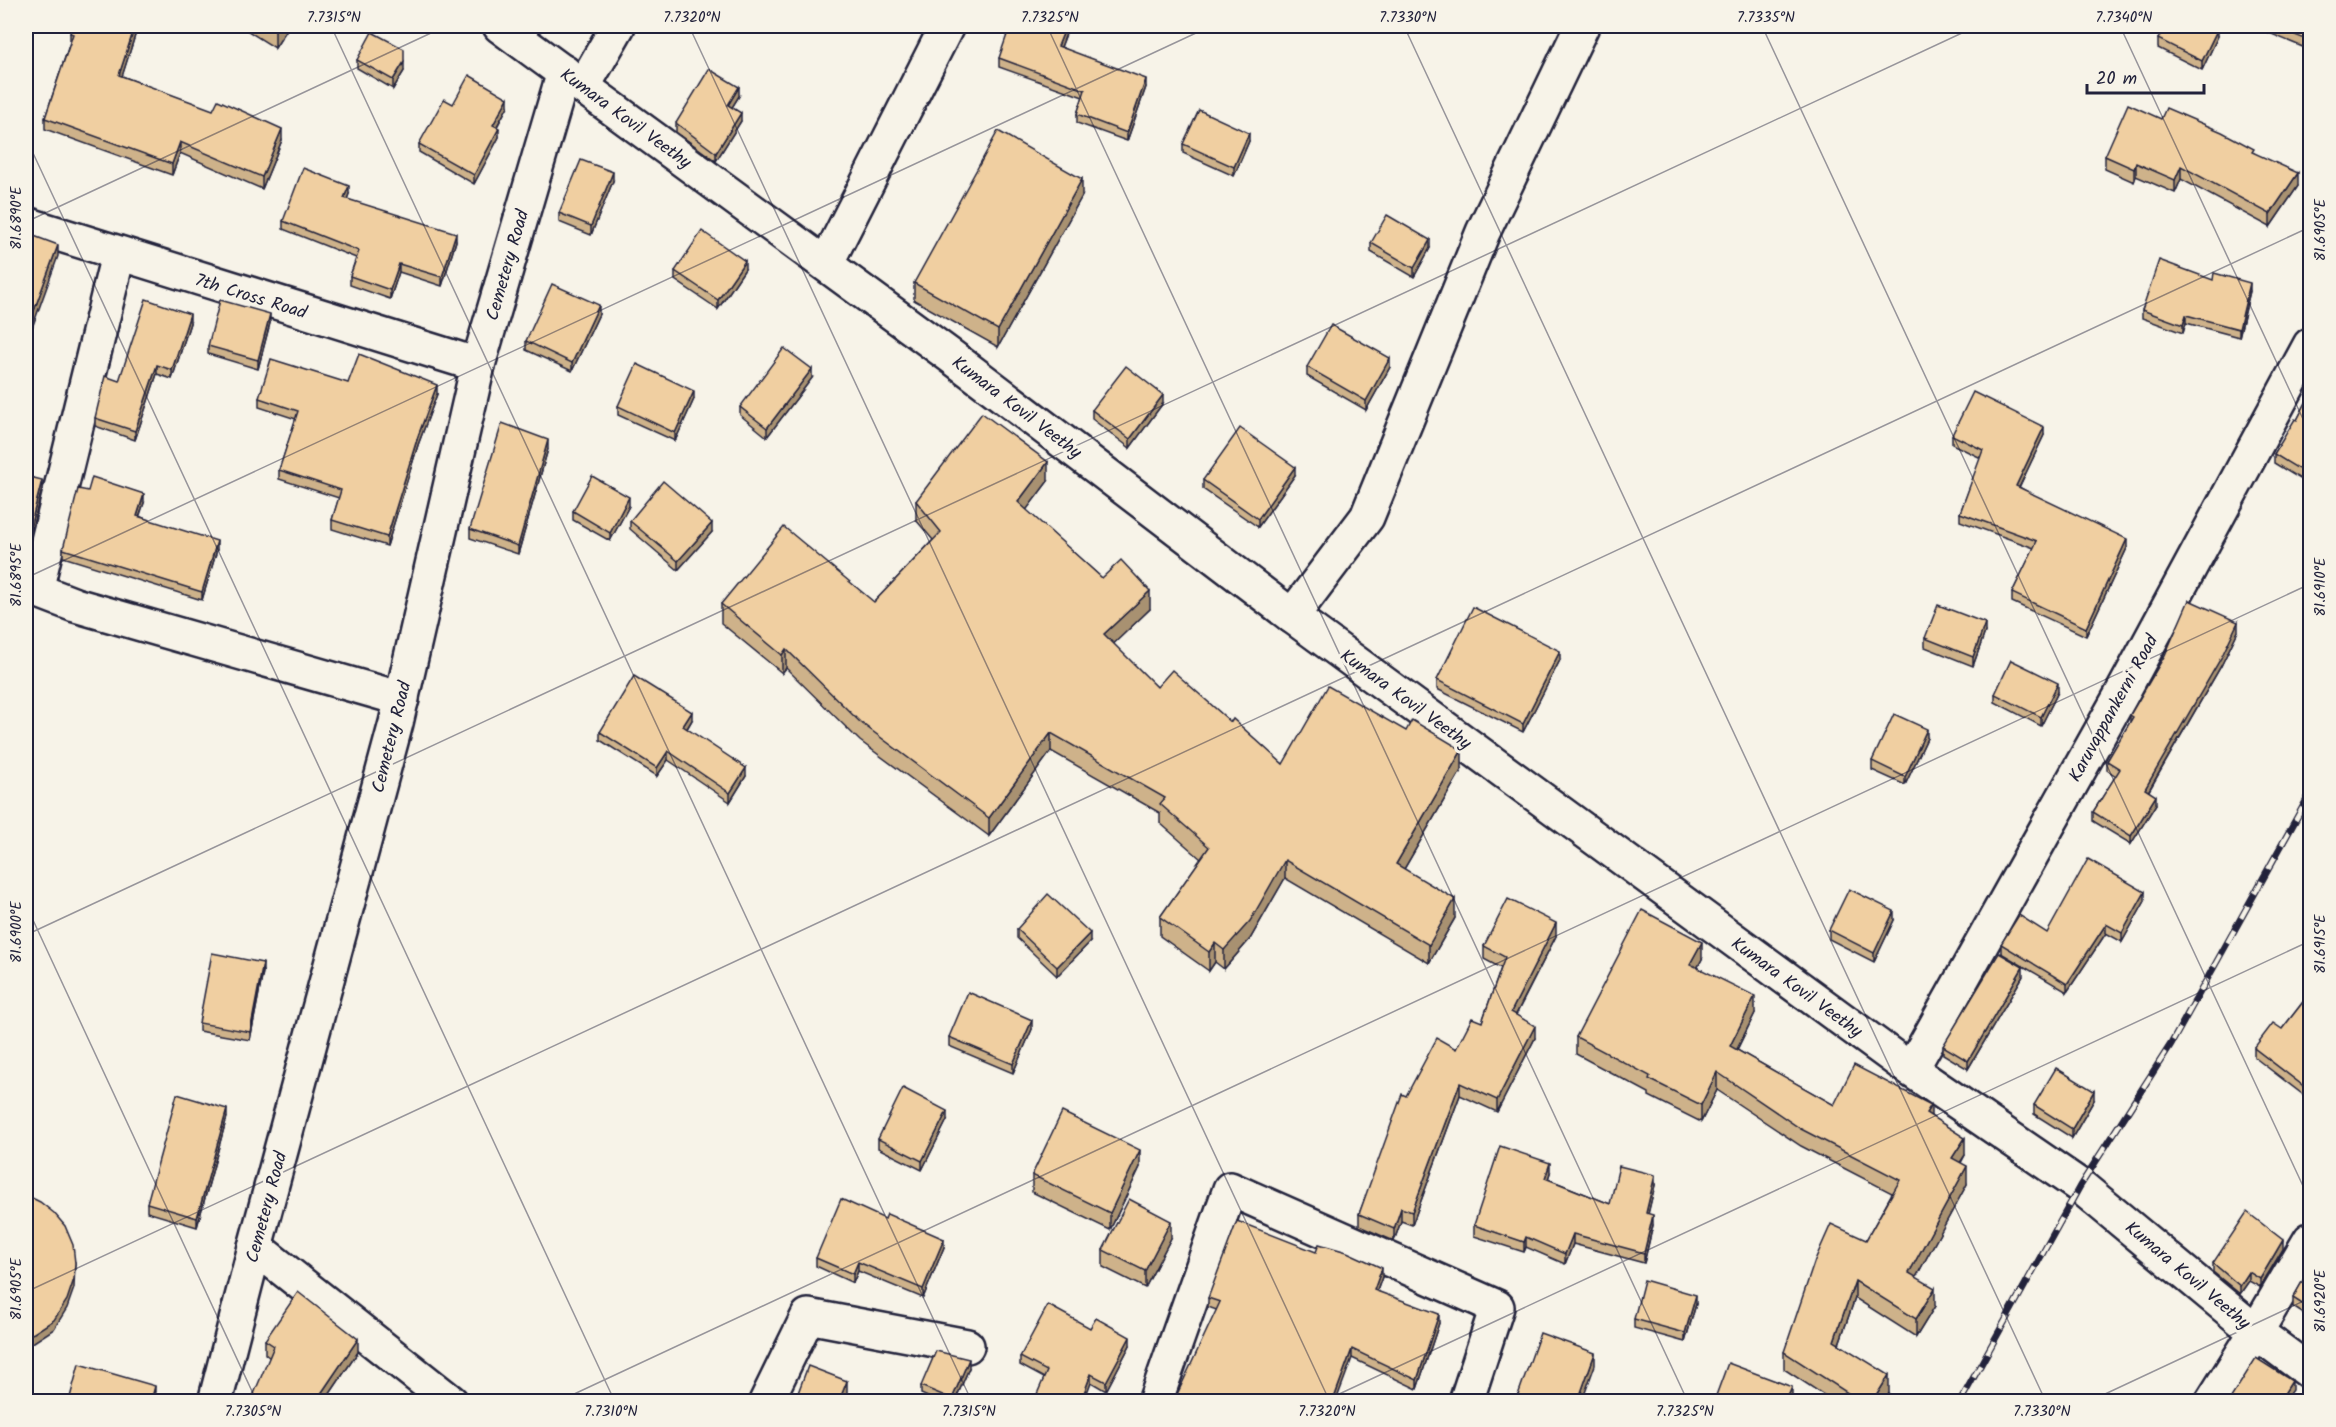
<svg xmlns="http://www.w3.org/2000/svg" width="2336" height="1427" font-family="Kalam,sans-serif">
	<rect width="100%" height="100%" fill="#f7f3e8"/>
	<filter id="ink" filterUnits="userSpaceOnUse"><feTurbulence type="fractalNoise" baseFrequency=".0167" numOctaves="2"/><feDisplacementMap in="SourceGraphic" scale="12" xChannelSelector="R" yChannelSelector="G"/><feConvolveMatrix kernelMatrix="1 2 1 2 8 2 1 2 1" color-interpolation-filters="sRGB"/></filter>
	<g filter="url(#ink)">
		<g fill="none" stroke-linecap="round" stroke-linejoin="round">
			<g stroke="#22223b" stroke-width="38">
				<g id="minor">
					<polyline points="584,85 618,26"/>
					<polyline points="26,224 478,365"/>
					<polyline points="826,264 947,26"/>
					<polyline points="26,590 36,590 75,605 402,699"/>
					<polyline points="36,590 118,255"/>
					<polyline points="1292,616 1367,517 1483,232 1582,26"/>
					<polyline points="1911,1070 2120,697 2310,345"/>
					<polyline points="255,1247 451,1402"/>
					<polyline points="2256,1332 2310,1240"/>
					<polyline points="766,1402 808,1316 967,1346"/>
					<polyline points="1155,1402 1230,1189 1497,1307 1466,1402"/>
				</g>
			</g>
			<g stroke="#22223b" stroke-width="38">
				<g id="major">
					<polyline points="500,26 952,357 1292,616 1911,1070 2080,1186 2256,1332 2310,1372"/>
					<polyline points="215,1402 255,1247 396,723 478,365 564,72"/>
					<polyline points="2212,1402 2256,1332"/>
				</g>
			</g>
			<use href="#minor" stroke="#f7f3e8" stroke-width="33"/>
			<use href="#major" stroke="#f7f3e8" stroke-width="33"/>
			<g stroke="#22223b" stroke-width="7">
				<polyline id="rail" points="1960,1402 2080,1186 2171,1044 2310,794"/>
			</g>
			<use href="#rail" stroke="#f7f3e8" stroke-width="4.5" stroke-dasharray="14" stroke-linecap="butt"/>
		</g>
		<g fill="#ceb28a" stroke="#22223b" stroke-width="1.5">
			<polygon points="73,26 138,26 122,76 282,140 262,189 180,153 172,175 45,129 45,118 70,42 70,33"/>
			<polygon points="240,26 289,26 275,48"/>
			<polygon points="1067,26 1067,31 1061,47 1146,87 1127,141 1077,123 1077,114 1083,97 999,67 999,58"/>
			<polygon points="2262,26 2310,26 2310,50 2262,30"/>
			<polygon points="2218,36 2202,70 2158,48 2158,39"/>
			<polygon points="357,60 404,71 393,89 357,68"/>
			<polygon points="739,96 732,107 741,121 716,161 676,132 676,123"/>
			<polygon points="453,104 508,106 497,127 499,137 474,184 419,152 419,144"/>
			<polygon points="2161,119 2254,153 2298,186 2270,227 2181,179 2175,193 2136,176 2134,182 2105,169 2105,156"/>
			<polygon points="1249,141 1234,176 1183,153 1183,144"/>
			<polygon points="613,181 591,235 559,222 559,213"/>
			<polygon points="349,194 347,199 456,241 442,286 399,272 390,299 350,285 350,276 356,258 283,229 283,221"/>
			<polygon points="1082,196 998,347 914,300 914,283"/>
			<polygon points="1371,243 1430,248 1414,277 1371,252"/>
			<polygon points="745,269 718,309 675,280 675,271"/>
			<polygon points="2213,280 2250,291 2239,337 2186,323 2183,333 2142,318 2142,310"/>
			<polygon points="599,314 572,371 526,350 526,341"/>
			<polygon points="190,323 172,379 157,374 135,440 95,426 95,418 119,381"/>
			<polygon points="270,323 258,369 208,354 208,346"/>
			<polygon points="1307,367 1390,367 1366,410 1307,376"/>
			<polygon points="812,378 767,437 740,415 740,407"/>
			<polygon points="348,383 437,394 418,445 387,546 332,529 332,520 339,498 279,479 279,470 296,419 259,407 259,398"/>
			<polygon points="2310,395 2310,485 2274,463 2274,454 2297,420"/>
			<polygon points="694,399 675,441 618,415 618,406"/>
			<polygon points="1163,403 1130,448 1092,419 1092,410"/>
			<polygon points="1952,435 2044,435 2019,487 2127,548 2086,636 2012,602 2012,593 2034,548 1960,521 1960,513 1981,458 1952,444"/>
			<polygon points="548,449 518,554 470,538 470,529"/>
			<polygon points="1295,475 1258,527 1203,489 1203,480"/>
			<polygon points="26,476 42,489 27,548 26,548"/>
			<polygon points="1048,481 1026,510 1102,578 1150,609 1113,644 1157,687 1231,722 1283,764 1462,769 1404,869 1455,918 1429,963 1285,878 1250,939 1224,969 1215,962 1209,971 1160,936 1160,917 1201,859 1160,823 1160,813 1051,751 989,836 860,741 786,668 782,673 721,623 721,604 874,602 933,540 916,520 916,501"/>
			<polygon points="144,503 139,516 217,550 202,600 63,557 63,549"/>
			<polygon points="629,506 610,541 573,520 573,511"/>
			<polygon points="630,521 712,532 678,570 630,529"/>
			<polygon points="2238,631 2221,666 2149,791 2156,804 2131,844 2093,821 2093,812 2116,776 2107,770 2107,761 2130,723 2130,715"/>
			<polygon points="1985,632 1973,666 1925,647 1925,638"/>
			<polygon points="1560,660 1523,732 1437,689 1437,680"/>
			<polygon points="2058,692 2041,726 1995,702 1995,694"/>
			<polygon points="692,720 687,729 746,776 730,802 668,760 657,776 600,740 600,732"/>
			<polygon points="1927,738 1905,785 1872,770 1872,761"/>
			<polygon points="2145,901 2122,942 2106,933 2067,992 2001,953 2001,944 2047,933"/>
			<polygon points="1894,920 1874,962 1829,939 1829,930"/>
			<polygon points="1017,929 1090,942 1057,976 1017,938"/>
			<polygon points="1556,936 1516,1015 1535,1038 1497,1112 1460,1095 1412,1225 1401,1221 1394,1241 1359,1226 1359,1214 1406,1096 1456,1049 1482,1022 1501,968 1484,959 1484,946"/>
			<polygon points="1702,959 1698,967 1755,1013 1737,1050 1834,1105 1931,1116 1965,1155 1961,1163 1967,1184 1916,1277 1935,1306 1916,1337 1855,1298 1839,1344 1889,1393 1884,1401 1833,1401 1784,1369 1784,1352 1866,1240 1892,1193 1801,1146 1717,1090 1701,1122 1649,1096 1649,1093 1576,1054 1576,1037"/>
			<polygon points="263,972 250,1040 199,1031 199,1023"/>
			<polygon points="2023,976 1968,1069 1943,1054 1943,1046"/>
			<polygon points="2310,993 2310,1100 2254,1057 2254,1048 2282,1029"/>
			<polygon points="1032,1029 1013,1073 949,1046 949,1037"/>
			<polygon points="2094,1100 2072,1138 2034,1114 2034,1105"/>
			<polygon points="227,1117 197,1227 147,1212 147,1203"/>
			<polygon points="947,1120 922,1170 878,1148 878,1139"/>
			<polygon points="1140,1167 1110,1230 1032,1192 1032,1175"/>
			<polygon points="1550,1173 1548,1179 1610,1204 1655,1185 1648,1213 1653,1225 1644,1263 1573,1244 1565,1264 1526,1247 1524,1252 1474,1236 1474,1225"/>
			<polygon points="1171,1238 1145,1288 1103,1267 1103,1250"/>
			<polygon points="944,1247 923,1298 858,1271 853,1283 816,1266 816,1258"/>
			<polygon points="2283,1249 2260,1287 2249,1281 2240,1294 2213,1272 2213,1263"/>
			<polygon points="1316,1252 1382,1277 1377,1291 1439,1323 1417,1389 1352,1358 1208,1307 1208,1298"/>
			<polygon points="2310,1268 2310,1318 2293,1307 2293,1298"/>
			<polygon points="1696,1304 1685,1342 1634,1328 1634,1319"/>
			<polygon points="1090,1328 1130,1345 1106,1391 1091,1382 1044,1378 1020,1365 1020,1357"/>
			<polygon points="265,1340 358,1352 325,1401 265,1354"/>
			<polygon points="969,1368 955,1401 937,1401 921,1394 921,1386"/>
		</g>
		<g fill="#a89171" stroke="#22223b" stroke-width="1.5">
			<polygon points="135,26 138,26 119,86 119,75"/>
			<polygon points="278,26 289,26 275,48 275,30"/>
			<polygon points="1066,26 1067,26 1067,31 1058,55 1058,46"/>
			<polygon points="2218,28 2218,36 2202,70 2202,61"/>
			<polygon points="404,62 404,71 393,89 393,80"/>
			<polygon points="1146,79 1146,87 1127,141 1127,133"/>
			<polygon points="739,87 739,96 728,114 728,105"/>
			<polygon points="508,98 508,106 493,133 493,125"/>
			<polygon points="741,113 741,121 716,161 716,153"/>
			<polygon points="499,128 499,137 474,184 474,175"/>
			<polygon points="282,129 282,140 262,189 262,177"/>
			<polygon points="1249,133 1249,141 1234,176 1234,167"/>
			<polygon points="180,142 180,153 172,175 172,164"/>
			<polygon points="2136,163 2136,176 2134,182 2134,169"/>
			<polygon points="2181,166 2181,179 2175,193 2175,180"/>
			<polygon points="613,172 613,181 591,235 591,226"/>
			<polygon points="2298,173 2298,186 2270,227 2270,214"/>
			<polygon points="1082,179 1082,196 998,347 998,330"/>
			<polygon points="349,186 349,194 344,207 344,198"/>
			<polygon points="456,233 456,241 442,286 442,277"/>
			<polygon points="1430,240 1430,248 1414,277 1414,268"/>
			<polygon points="58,245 58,256 32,328 32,339 26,360 26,348 28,327"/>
			<polygon points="745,261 745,269 718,309 718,300"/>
			<polygon points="399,264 399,272 390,299 390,290"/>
			<polygon points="2250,283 2250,291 2239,337 2239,329"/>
			<polygon points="599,305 599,314 572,371 572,363"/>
			<polygon points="190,314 190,323 172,379 172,370"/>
			<polygon points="270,314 270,323 258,369 258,360"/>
			<polygon points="2186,315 2186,323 2183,333 2183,325"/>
			<polygon points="1390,358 1390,367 1366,410 1366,401"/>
			<polygon points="157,365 157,374 135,440 135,431"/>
			<polygon points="812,369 812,378 767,437 767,428"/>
			<polygon points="437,385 437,394 418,445 387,546 387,537 418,436"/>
			<polygon points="694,391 694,399 675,441 675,433"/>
			<polygon points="1163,395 1163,403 1130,448 1130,439"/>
			<polygon points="2044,427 2044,435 2016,494 2016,486"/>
			<polygon points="548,440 548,449 518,554 518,546"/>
			<polygon points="1048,462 1048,481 1018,521 1018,502"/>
			<polygon points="1295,467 1295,475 1258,527 1258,519"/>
			<polygon points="42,480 42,489 27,548 27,539"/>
			<polygon points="144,494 144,503 137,524 137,516"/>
			<polygon points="629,497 629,506 610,541 610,533"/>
			<polygon points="712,523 712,532 678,570 678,561"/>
			<polygon points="2127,539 2127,548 2086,636 2086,628"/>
			<polygon points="217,541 217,550 202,600 202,592"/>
			<polygon points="1150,591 1150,609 1104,653 1104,634"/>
			<polygon points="2238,622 2238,631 2221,666 2145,797 2145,789"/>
			<polygon points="1985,623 1985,632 1973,666 1973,657"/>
			<polygon points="786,649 786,668 782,673 782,655"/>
			<polygon points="1560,651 1560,660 1523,732 1523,724"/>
			<polygon points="2058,683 2058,692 2041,726 2041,717"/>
			<polygon points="692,712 692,720 683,735 683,726"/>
			<polygon points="1927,729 1927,738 1905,785 1905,777"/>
			<polygon points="1051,733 1051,751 989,836 989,818"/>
			<polygon points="1462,750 1462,769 1396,883 1396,864"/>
			<polygon points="668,751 668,760 657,776 657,768"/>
			<polygon points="746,768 746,776 730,802 730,793"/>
			<polygon points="2156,796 2156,804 2131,844 2131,836"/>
			<polygon points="1285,860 1285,878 1250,939 1224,969 1224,950"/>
			<polygon points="2145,892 2145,901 2122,942 2122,933"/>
			<polygon points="1455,899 1455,918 1429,963 1429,945"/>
			<polygon points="1894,911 1894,920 1874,962 1874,953"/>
			<polygon points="1556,923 1556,936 1511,1024 1511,1012"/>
			<polygon points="2106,924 2106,933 2067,992 2067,984"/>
			<polygon points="1090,933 1090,942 1057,976 1057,967"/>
			<polygon points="1702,942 1702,959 1690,981 1690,964"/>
			<polygon points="1215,943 1215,962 1209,971 1209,952"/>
			<polygon points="263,963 263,972 250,1040 250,1032"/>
			<polygon points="2023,967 2023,976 1968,1069 1968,1061"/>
			<polygon points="1755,996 1755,1013 1730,1063 1730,1046"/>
			<polygon points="1032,1020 1032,1029 1013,1073 1013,1064"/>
			<polygon points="1535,1026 1535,1038 1497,1112 1497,1100"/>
			<polygon points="1717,1072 1717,1090 1701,1122 1701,1105"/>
			<polygon points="1460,1083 1460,1095 1412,1225 1412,1212"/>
			<polygon points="2094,1091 2094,1100 2072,1138 2072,1129"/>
			<polygon points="1931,1105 1931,1123 1926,1113"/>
			<polygon points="227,1109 227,1117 197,1227 197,1218"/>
			<polygon points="947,1111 947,1120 922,1170 922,1161"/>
			<polygon points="1965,1138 1965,1155 1952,1175 1952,1158"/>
			<polygon points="1140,1150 1140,1167 1110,1230 1110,1213"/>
			<polygon points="1550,1163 1550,1173 1545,1188 1545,1178"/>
			<polygon points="1967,1166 1967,1184 1909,1290 1909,1273"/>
			<polygon points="1655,1175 1655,1185 1646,1223 1646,1213"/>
			<polygon points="1401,1208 1401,1221 1394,1241 1394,1229"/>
			<polygon points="1653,1215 1653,1225 1644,1263 1644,1253"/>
			<polygon points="1171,1221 1171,1238 1145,1288 1145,1271"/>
			<polygon points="1573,1234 1573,1244 1565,1264 1565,1254"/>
			<polygon points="1526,1237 1526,1247 1524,1252 1524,1242"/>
			<polygon points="944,1239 944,1247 923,1298 923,1289"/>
			<polygon points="2283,1240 2283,1249 2260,1287 2260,1279"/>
			<polygon points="858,1262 858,1271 853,1283 853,1274"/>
			<polygon points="75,1263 74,1288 67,1308 54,1329 34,1342 26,1345 26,1336"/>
			<polygon points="1382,1268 1382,1277 1374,1299 1374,1290"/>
			<polygon points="2249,1272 2249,1281 2240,1294 2240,1286"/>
			<polygon points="1855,1281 1855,1298 1834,1358 1834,1341"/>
			<polygon points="1935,1288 1935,1306 1916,1337 1916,1319"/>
			<polygon points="1696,1295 1696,1304 1685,1342 1685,1333"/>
			<polygon points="1439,1314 1439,1323 1417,1389 1417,1380"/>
			<polygon points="1130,1337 1130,1345 1106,1391 1106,1382"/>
			<polygon points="358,1339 358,1352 325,1401 318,1398"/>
			<polygon points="1352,1349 1352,1358 1336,1401 1333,1401"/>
			<polygon points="1595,1353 1595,1365 1582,1401 1578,1401"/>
			<polygon points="969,1359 969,1368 955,1401 952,1401 952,1399"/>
			<polygon points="1091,1374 1091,1382 1084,1401 1081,1401"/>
			<polygon points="1889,1375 1889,1393 1884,1401 1873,1401"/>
			<polygon points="847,1381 847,1398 845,1401 839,1401"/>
			<polygon points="2292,1381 2292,1390 2284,1401 2280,1401 2280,1400"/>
			<polygon points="155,1386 155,1395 153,1401 151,1401"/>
			<polygon points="1792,1387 1792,1396 1789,1401 1786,1401"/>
		</g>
		<g fill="#f0cfa1" stroke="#22223b" stroke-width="1.5">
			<polygon points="73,26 135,26 119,75 213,110 218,100 282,129 262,177 180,142 172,164 45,118 73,34 70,33"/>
			<polygon points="267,26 278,26 275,30"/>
			<polygon points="1010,26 1066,26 1058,46 1146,79 1127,133 1077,114 1085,90 999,58"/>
			<polygon points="2165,26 2214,26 2218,28 2202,61 2158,39"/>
			<polygon points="2272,26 2310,26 2310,41"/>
			<polygon points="372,32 404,49 404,62 393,80 357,60"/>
			<polygon points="709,69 739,87 728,105 741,113 716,153 676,123"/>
			<polygon points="469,75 508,98 493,125 499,128 474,175 419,144 444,99 453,104"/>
			<polygon points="2128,104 2161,119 2166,108 2222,132 2254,149 2252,152 2298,173 2270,214 2181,166 2175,180 2136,163 2134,169 2105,156"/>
			<polygon points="1199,110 1249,133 1234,167 1183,144"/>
			<polygon points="998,131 1082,179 998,330 914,283"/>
			<polygon points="581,160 613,172 591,226 559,213"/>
			<polygon points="303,168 349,186 344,198 456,233 442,277 399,264 390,290 350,276 359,251 283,221"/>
			<polygon points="1387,215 1430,240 1414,268 1371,243"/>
			<polygon points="702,231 745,261 718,300 675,271"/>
			<polygon points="26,233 58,245 28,327 32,328 26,348"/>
			<polygon points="2159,260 2213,280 2214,273 2250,283 2239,329 2186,315 2183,325 2142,310"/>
			<polygon points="552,284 599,305 572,363 526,341"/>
			<polygon points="146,299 190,314 172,370 157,365 135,431 95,418 105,376 119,381"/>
			<polygon points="220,300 270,314 258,360 208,346"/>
			<polygon points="1331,325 1390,358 1366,401 1307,367"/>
			<polygon points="784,348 812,369 767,428 740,407"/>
			<polygon points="359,354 437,385 418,436 387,537 332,520 341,490 279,470 298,411 259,398 271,359 348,383"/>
			<polygon points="637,364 694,391 675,433 618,406"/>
			<polygon points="1126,366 1163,395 1130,439 1092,410"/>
			<polygon points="1973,392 2044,427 2016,486 2127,539 2086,628 2012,593 2037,541 1960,513 1983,450 1952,435"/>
			<polygon points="2310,395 2310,476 2274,454 2295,419 2297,420"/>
			<polygon points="982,413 1048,462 1018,502 1102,578 1121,560 1150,591 1104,634 1157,687 1172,670 1231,722 1233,719 1283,764 1328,686 1406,731 1412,720 1462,750 1396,864 1455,899 1429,945 1285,860 1250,921 1224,950 1215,943 1209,952 1160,917 1209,847 1160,804 1165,798 1051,733 989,818 860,722 786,649 782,655 721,604 784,527 874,602 941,532 916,501"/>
			<polygon points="502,423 548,440 518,546 470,529"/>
			<polygon points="1240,428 1295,467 1258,519 1203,480"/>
			<polygon points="26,476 42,480 27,539 26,539"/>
			<polygon points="592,476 629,497 610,533 573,511"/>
			<polygon points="92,477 144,494 137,516 217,541 202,592 63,549 78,489 88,491"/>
			<polygon points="663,481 712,523 678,561 630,521"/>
			<polygon points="2189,600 2238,622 2221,658 2145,789 2156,796 2131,836 2093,812 2120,769 2107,761 2133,717 2130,715 2165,655"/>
			<polygon points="1938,605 1985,623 1973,657 1925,638"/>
			<polygon points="1473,607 1560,651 1523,724 1437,680"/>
			<polygon points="2011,660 2058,683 2041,717 1995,694"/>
			<polygon points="634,676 692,712 683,726 746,768 730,793 668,751 657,768 600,732"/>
			<polygon points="1894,714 1927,729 1905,777 1872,761"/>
			<polygon points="2088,859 2145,892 2122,933 2106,924 2067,984 2001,944 2019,915 2047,933"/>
			<polygon points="1849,889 1894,911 1874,953 1829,930"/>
			<polygon points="1048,894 1090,933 1057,967 1017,929"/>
			<polygon points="1508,899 1556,923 1511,1012 1535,1026 1497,1100 1460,1083 1412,1212 1401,1208 1394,1229 1359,1214 1402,1094 1406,1096 1437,1038 1456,1049 1472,1018 1482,1022 1505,957 1484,946"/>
			<polygon points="1642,910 1702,942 1690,964 1755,996 1730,1046 1834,1105 1854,1065 1931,1105 1926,1113 1965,1138 1952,1158 1967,1166 1909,1273 1935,1288 1916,1319 1855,1281 1834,1341 1889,1375 1873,1401 1860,1401 1784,1352 1815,1260 1831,1224 1866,1240 1900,1180 1801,1129 1717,1072 1701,1105 1649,1079 1650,1076 1576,1037"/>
			<polygon points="212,953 263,963 250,1032 199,1023"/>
			<polygon points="1999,953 2023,967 1968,1061 1943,1046"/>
			<polygon points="968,992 1032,1020 1013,1064 949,1037"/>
			<polygon points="2310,993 2310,1091 2254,1048 2273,1023 2282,1029"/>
			<polygon points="2056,1068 2094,1091 2072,1129 2034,1105"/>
			<polygon points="903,1088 947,1111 922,1161 878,1139"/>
			<polygon points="177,1094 227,1109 197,1218 147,1203"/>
			<polygon points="1062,1112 1140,1150 1110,1213 1032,1175"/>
			<polygon points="1500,1146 1550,1163 1545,1178 1610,1204 1619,1166 1655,1175 1646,1213 1653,1215 1644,1253 1573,1234 1565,1254 1526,1237 1524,1242 1474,1225"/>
			<polygon points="26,1195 40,1202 54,1213 65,1226 73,1245 75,1263 74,1279 67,1300 54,1320 34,1333 26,1336"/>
			<polygon points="841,1199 885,1219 887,1214 944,1239 923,1289 858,1262 853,1274 816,1258"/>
			<polygon points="1129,1199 1171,1221 1145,1271 1103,1250"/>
			<polygon points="2247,1212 2283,1240 2260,1279 2249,1272 2240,1286 2213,1263"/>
			<polygon points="1237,1221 1316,1252 1319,1244 1347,1252 1382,1268 1374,1290 1439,1314 1417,1380 1352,1349 1333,1401 1174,1401 1220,1302 1208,1298"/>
			<polygon points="2310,1268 2310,1309 2293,1298"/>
			<polygon points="1644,1280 1696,1295 1685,1333 1634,1319"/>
			<polygon points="298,1292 358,1339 318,1398 324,1401 251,1401 274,1346 265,1340"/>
			<polygon points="1048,1305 1090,1328 1096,1318 1130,1337 1106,1382 1091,1374 1081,1401 1034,1401 1047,1371 1020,1357"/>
			<polygon points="1540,1333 1595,1353 1578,1401 1516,1401"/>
			<polygon points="936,1351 969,1359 952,1399 921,1386"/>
			<polygon points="2256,1358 2292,1381 2280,1400 2283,1401 2229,1401"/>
			<polygon points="1728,1363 1792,1387 1786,1401 1714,1401"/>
			<polygon points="79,1364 155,1386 151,1401 69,1401"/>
			<polygon points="808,1366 847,1381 839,1401 795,1401"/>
		</g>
	</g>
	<path fill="none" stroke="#22223b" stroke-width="1.5" stroke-opacity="0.45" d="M 331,26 L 972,1402M 689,26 L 1330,1402M 1047,26 L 1688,1402M 1404,26 L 2046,1402M 1762,26 L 2310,1201M 2120,26 L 2310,434M 26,138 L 615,1402M 26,222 L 446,26M 26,578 L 1211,26M 26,905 L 257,1402M 26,935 L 1977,26M 26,1292 L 2310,227M 557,1402 L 2310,584M 1322,1402 L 2310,941M 2088,1402 L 2310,1298"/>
	<g text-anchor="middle" stroke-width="6" stroke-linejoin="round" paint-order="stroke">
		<g font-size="18" fill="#22223b" stroke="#f7f3e8">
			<text transform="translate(626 118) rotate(36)" y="6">Kumara Kovil Veethy</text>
			<text transform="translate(507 265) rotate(-74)" y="6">Cemetery Road</text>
			<text transform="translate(251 296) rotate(17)" y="6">7th Cross Road</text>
			<text transform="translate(1017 407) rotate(37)" y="6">Kumara Kovil Veethy</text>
			<text transform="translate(1406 699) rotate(36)" y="6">Kumara Kovil Veethy</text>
			<text transform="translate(2113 708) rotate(-61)" y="6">Karuvappankerni Road</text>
			<text transform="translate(391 737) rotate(-76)" y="6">Cemetery Road</text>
			<text transform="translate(1797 987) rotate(36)" y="6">Kumara Kovil Veethy</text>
			<text transform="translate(266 1207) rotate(-75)" y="6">Cemetery Road</text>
			<text transform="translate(2188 1275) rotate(40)" y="6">Kumara Kovil Veethy</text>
		</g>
	</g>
	<rect width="2336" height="1427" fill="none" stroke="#f7f3e8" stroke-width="66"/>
	<path d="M2087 84v9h117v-9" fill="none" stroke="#22223b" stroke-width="3"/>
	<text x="2096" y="84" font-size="18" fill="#22223b" stroke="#f7f3e8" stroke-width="4.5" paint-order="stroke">20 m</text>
	<rect x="33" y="33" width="2270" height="1361" fill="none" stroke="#22223b" stroke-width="2"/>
	<g font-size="15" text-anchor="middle" fill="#22223b">
		<text x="334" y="22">7.7315°N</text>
		<text x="692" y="22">7.7320°N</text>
		<text x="1050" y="22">7.7325°N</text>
		<text x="1408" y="22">7.7330°N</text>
		<text x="1766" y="22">7.7335°N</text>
		<text x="2124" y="22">7.7340°N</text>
		<text transform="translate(16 218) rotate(-90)" y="5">81.6890°E</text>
		<text transform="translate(2320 230) rotate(-90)" y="5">81.6905°E</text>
		<text transform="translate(16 575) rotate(-90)" y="5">81.6895°E</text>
		<text transform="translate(2320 587) rotate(-90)" y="5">81.6910°E</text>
		<text transform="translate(16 932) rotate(-90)" y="5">81.6900°E</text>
		<text transform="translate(2320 944) rotate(-90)" y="5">81.6915°E</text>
		<text transform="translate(16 1289) rotate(-90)" y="5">81.6905°E</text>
		<text transform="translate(2320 1301) rotate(-90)" y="5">81.6920°E</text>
		<text x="253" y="1416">7.7305°N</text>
		<text x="611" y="1416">7.7310°N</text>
		<text x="969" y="1416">7.7315°N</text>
		<text x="1327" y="1416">7.7320°N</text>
		<text x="1685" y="1416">7.7325°N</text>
		<text x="2042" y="1416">7.7330°N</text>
	</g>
</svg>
